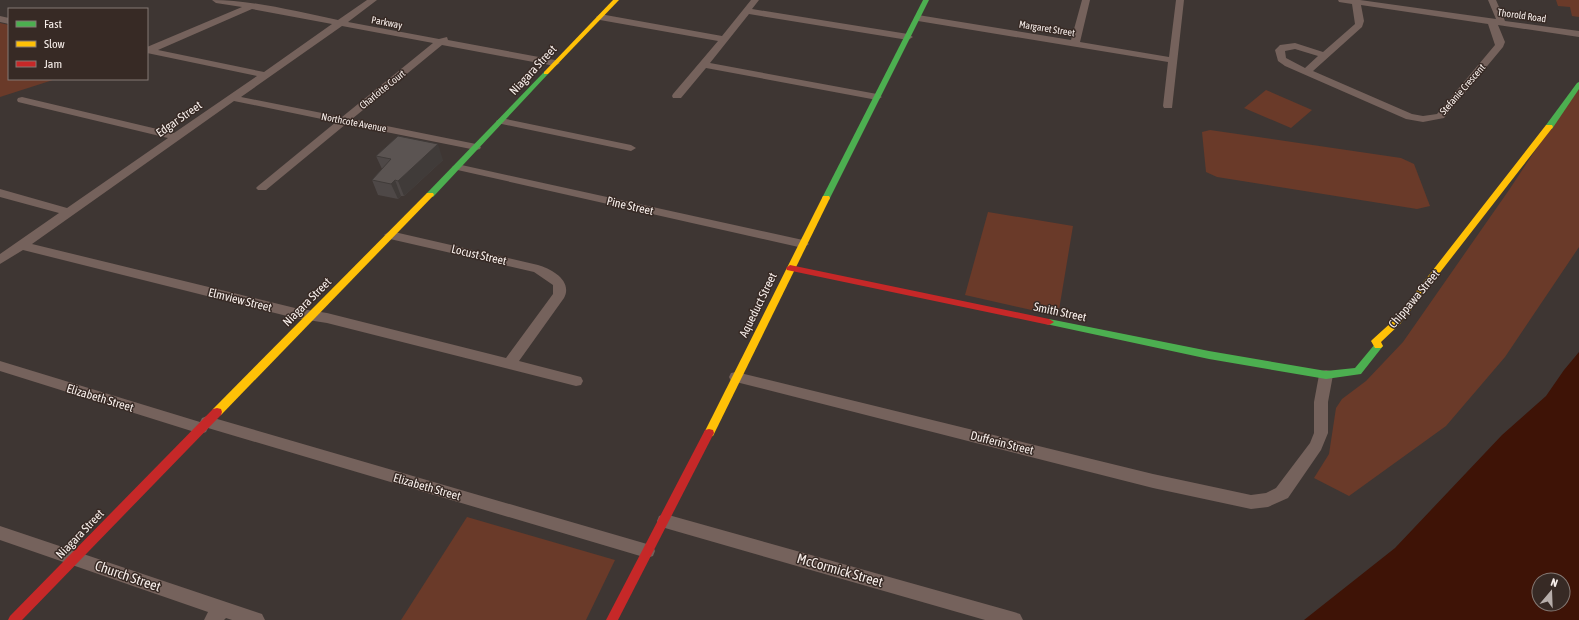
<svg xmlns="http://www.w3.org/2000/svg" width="1579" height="620" font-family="'Asap Condensed',sans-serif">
	<rect width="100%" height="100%" fill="#3e3633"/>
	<g fill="#6a3a29">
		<polygon points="1556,0 1579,0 1579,17 1572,16 1570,7 1558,6"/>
		<polygon points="0,23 9,25 9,79 56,79 0,97"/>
		<polygon points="1579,84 1579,247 1505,357 1446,426 1349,496 1314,478 1329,454 1336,408 1342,399 1366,381 1403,342 1509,190"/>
		<polygon points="1266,90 1312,110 1291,128 1244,108"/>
		<polygon points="1210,130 1401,158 1414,164 1430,206 1417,209 1217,177 1206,172 1202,132"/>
		<polygon points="988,212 1073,226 1058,316 965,295"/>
		<polygon points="467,517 615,560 586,620 401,620"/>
	</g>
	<path fill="#3e1306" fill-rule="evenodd" d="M 1579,352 L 1579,620 L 1304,620 L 1395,548 L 1502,435 L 1546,396 L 1564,370 ZM 1539,580 L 1563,580 L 1563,604 L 1539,604 Z"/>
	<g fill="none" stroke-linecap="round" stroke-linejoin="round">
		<g fill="#75625c" fill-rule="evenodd">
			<path d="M 212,0 C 254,0 297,12 338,20 L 367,0 L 377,0 L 348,22 L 439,39 L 447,37 L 448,40 L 555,60 L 560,63 L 555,66 L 442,45 L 352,119 L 476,144 L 481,147 L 480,149 L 476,150 L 346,124 L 266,190 L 258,190 L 256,188 L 258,186 L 336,122 L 234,101 L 32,244 L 295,308 L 327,313 L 506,358 L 553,294 L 553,285 L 534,272 L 390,239 L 384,235 L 390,231 L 538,265 C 552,269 573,281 564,298 L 519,361 L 581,377 L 583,381 L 581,385 L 576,386 L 327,323 L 295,318 L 23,250 L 0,264 L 0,254 L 59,213 L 0,197 L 0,189 L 67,208 L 168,138 L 18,102 L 17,100 L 18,98 L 22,97 L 174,133 L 257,76 L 147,53 L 147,47 L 242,7 L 216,3 ZM 252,9 L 332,24 L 264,72 L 158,50 ZM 342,26 L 433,43 L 342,117 L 241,97 Z"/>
			<polygon points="751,0 759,0 752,9 908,34 913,37 908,40 749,14 710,63 877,94 882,97 877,100 706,68 681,98 673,98 672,96 673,94 718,41 600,20 596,17 600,14 722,36"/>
			<polygon points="1082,0 1090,0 1080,42 1169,57 1176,0 1184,0 1172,108 1164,108 1163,106 1168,62 918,21 914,18 918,15 1071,40"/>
			<path d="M 1338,0 L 1360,0 L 1496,19 L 1488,0 L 1496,0 L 1505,21 L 1579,31 L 1579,37 L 1498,25 L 1505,42 L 1503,47 L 1444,118 L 1423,122 L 1406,119 L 1285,66 L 1278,61 L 1275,50 L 1280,45 L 1295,43 L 1323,52 L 1355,24 L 1352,4 L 1339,2 ZM 1361,5 L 1488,24 L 1495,45 L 1437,114 L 1423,116 L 1412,114 L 1313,71 L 1362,27 L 1364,21 ZM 1295,49 L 1318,56 L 1305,68 L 1286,58 L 1285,51 Z"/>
			<polygon points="0,16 9,18 9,24 0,22"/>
			<polygon points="501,118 631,145 636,148 631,151 497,123 496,121"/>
			<polygon points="457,164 803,240 809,244 803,248 453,169 452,167"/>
			<polygon points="0,361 200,422 202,418 207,416 647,544 653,546 655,551 653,556 647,558 208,428 206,432 201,434 0,371"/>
			<polygon points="1326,370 1331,371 1333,375 1328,402 1328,433 1321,450 1288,498 1268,507 1251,509 1153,488 736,382 731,381 729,377 731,373 736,372 1153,474 1251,495 1266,493 1276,488 1310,443 1314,433 1314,402 1319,375 1321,371"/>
			<polygon points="665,514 1014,612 1020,614 1023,620 985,620 665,528 659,526 657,521 659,516"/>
			<polygon points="0,526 256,612 262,614 265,620 232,620 226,618 224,620 204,620 208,612 0,540"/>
		</g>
		<g fill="#4caf50" fill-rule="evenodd">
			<polygon points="923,0 929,0 829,200 823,200 822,198"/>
			<polygon points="546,71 548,72 548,74 433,197 427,197 426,195 427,193 544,72"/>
			<polygon points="1579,82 1579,89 1552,129 1546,129 1546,125 1577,83"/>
			<polygon points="1049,319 1209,351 1326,371 1355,368 1375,344 1381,344 1383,346 1361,374 1326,379 1209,359 1046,324 1044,322 1046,320"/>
		</g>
		<g fill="#ffc107" fill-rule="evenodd">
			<polygon points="613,0 619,0 548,74 544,74 544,72"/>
			<polygon points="1546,125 1552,125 1553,127 1400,324 1381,342 1383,346 1381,348 1375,348 1371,341 1373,339 1394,320"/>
			<polygon points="427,193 433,193 434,195 221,415 217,416 213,415 212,412 213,409"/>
			<polygon points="823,196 829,196 830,198 713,436 709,437 705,436 704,433"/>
		</g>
		<g fill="#c62828" fill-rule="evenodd">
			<polygon points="790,265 1049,319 1054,322 1049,325 787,270 786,268"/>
			<polygon points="217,408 221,409 222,412 221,415 22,620 8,620 10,616 213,409"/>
			<polygon points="709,429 713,430 714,433 618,620 606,620 705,430"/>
		</g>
	</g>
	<polygon fill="#4e4847" points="376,156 443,160 404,196 401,196 398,199 378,195 372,180 382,169"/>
	<g fill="#403b39">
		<polygon points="438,144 443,160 404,196 398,181"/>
		<polygon points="395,180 401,196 398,199 391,184"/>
	</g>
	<polygon fill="#5b5452" stroke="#403b39" points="398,136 438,144 398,181 395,180 391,184 372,180 391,159 376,156"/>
	<g text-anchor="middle" stroke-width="3" stroke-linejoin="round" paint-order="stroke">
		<g font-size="10" fill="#f8efeb" stroke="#372a25">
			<text transform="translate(1522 15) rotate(8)" y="4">Thorold Road</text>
			<text transform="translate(387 22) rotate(11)" y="4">Parkway</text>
			<text transform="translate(1047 28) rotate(9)" y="4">Margaret Street</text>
			<text transform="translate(382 89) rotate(-39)" y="4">Charlotte Court</text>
			<text transform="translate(1462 89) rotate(-49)" y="4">Stefanie Crescent</text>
			<text transform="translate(354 122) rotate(11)" y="4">Northcote Avenue</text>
		</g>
		<g font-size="12" fill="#f8efeb" stroke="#372a25">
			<text transform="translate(533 70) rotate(-47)" y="4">Niagara Street</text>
			<text transform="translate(179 119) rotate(-35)" y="4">Edgar Street</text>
			<text transform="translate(630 206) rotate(13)" y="4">Pine Street</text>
			<text transform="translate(479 255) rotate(13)" y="4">Locust Street</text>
			<text transform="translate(1414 299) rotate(-50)" y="4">Chippawa Street</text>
			<text transform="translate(240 300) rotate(14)" y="4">Elmview Street</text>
			<text transform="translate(307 302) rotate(-45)" y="4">Niagara Street</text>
			<text transform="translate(758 305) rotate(-64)" y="4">Aqueduct Street</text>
			<text transform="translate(1060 312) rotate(12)" y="4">Smith Street</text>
			<text transform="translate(100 398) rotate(17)" y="4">Elizabeth Street</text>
			<text transform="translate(1002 443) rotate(14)" y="4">Dufferin Street</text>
			<text transform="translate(427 487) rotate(16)" y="4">Elizabeth Street</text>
			<text transform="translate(80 534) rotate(-46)" y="4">Niagara Street</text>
		</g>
		<g font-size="14" fill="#f8efeb" stroke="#372a25">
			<text transform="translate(840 570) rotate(16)" y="5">McCormick Street</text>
			<text transform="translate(128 576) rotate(19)" y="5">Church Street</text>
		</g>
	</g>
	<rect x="8" y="8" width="140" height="72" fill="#372a25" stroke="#847974"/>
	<rect x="16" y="21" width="20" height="6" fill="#4caf50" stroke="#847974"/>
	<text x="44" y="28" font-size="12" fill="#f8efeb">Fast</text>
	<rect x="16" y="41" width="20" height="6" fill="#ffc107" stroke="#847974"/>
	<text x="44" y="48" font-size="12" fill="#f8efeb">Slow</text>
	<rect x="16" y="61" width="20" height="6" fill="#c62828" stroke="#847974"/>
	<text x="44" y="68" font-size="12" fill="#f8efeb">Jam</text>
	<g transform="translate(1551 592) rotate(19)"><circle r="19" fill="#372a25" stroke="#847974"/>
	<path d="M0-3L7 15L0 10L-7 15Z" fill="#b7aeab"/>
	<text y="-6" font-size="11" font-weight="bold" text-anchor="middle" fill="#f8efeb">N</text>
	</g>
</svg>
